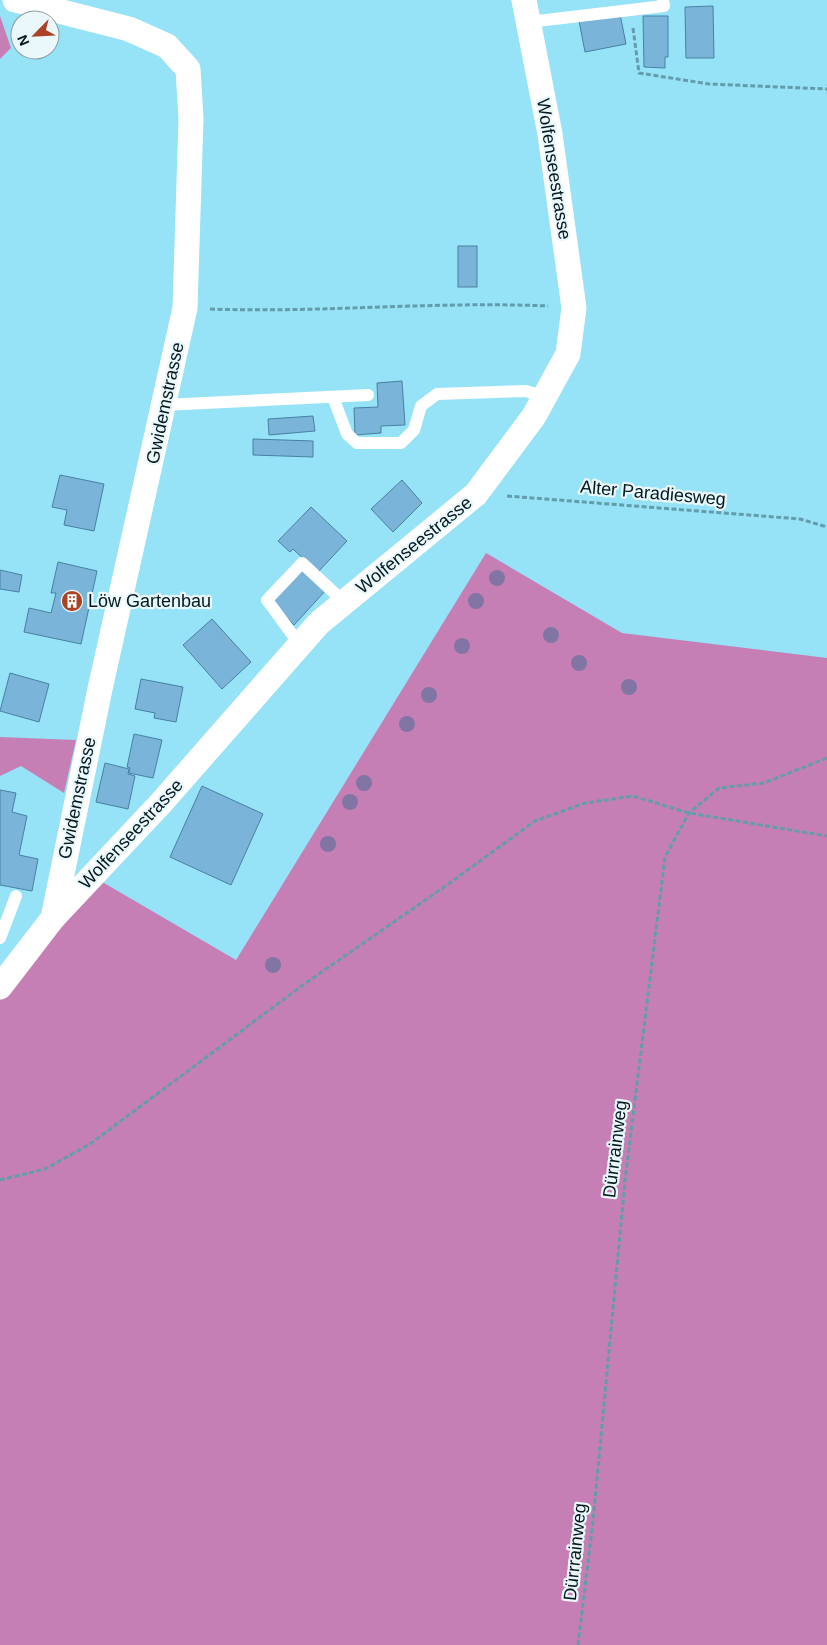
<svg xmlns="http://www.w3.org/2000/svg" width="827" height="1645" font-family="Helvetica,sans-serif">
	<rect width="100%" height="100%" fill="#96e2f6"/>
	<g fill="#c67fb5">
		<polygon points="0,16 11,48 0,59"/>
		<polygon points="486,553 622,633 827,658 827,1645 0,1645 0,987 92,876 236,960"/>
		<polygon points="0,737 76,740 64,793 21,766 0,776"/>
	</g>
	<g fill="#7ab4d8" stroke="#4781a2">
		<polygon points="713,6 714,58 686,58 685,7"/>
		<polygon points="620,14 626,44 585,52 579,21"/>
		<polygon points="643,16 668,16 668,57 665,57 665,68 644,67"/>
		<rect x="458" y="246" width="19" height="41"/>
		<polygon points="402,381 405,425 381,426 381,433 355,435 354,408 378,407 377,383"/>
		<polygon points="313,416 315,431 269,435 268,419"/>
		<polygon points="253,439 313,441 313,457 253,455"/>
		<polygon points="60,475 104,484 94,531 64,525 67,510 52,507"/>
		<polygon points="402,480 422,503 393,532 371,509"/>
		<polygon points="311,507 347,541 318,572 293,549 290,552 278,541"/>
		<polygon points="58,562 97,571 81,644 24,632 29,608 51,613 56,593 51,593"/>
		<polygon points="302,569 326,590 294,625 271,604"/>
		<polygon points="0,570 22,575 19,592 0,589"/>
		<polygon points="212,619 251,662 222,689 183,645"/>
		<polygon points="10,673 49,684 39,722 0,711"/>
		<polygon points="141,679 183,687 176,722 154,718 155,713 135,709"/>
		<polygon points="134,734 162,740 153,778 129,773 130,768 127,767"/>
		<polygon points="105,763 129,769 128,774 135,776 128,809 96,802"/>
		<polygon points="202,786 263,814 231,885 170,857"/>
		<polygon points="0,790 16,793 12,812 27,816 19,855 38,859 32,891 0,885"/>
	</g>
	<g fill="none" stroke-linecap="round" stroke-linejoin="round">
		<g stroke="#639dac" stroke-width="3" stroke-dasharray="5 2.5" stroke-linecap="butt">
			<polyline points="633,28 639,73 709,84 827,89"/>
			<path d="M 210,309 C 322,313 435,301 548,306"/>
			<polyline points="507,496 800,519 827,527"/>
			<polyline points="0,1180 45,1169 90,1144 303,985 447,885 535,821 585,803 633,796 689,813 827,836"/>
			<polyline points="578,1645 593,1521 625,1181 665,857 689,813 719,788 764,783 827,758"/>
		</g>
		<g stroke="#fff" stroke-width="12">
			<polyline points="529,22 664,6 663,0"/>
			<polyline points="333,397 347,434 357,443 401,443 414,430 421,406 437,394 526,391 545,397"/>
			<polyline points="164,405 368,395"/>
			<polyline points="300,645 267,600 302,563 344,602"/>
			<polyline points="0,938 16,896"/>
		</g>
		<g stroke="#fff" stroke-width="25">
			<polyline points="15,0 129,29 167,46 188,69 191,119 185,308 100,689 53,918"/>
			<polyline points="0,987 53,918 161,803 319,623 476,494 534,416 568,354 574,308 550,134 524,0"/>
		</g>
	</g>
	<g fill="#8175a4">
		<circle cx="497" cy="578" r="8"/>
		<circle cx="476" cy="601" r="8"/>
		<circle cx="551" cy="635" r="8"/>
		<circle cx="462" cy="646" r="8"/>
		<circle cx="579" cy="663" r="8"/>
		<circle cx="629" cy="687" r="8"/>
		<circle cx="429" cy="695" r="8"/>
		<circle cx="407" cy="724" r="8"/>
		<circle cx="364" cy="783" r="8"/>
		<circle cx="350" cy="802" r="8"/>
		<circle cx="328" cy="844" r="8"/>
		<circle cx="273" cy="965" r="8"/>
	</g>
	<defs>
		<g id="building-disc" transform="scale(1.125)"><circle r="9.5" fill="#ab4225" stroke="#eaf8fc"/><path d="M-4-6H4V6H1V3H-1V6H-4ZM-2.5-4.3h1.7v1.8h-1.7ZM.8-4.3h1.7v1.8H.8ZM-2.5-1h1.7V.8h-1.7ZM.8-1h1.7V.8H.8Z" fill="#fff"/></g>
	</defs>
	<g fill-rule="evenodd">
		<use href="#building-disc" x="72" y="601"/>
	</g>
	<g text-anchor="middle" stroke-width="4.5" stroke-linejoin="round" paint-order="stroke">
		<g font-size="18" fill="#02181e" stroke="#eaf8fc">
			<text transform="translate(554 169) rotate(81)" y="6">Wolfenseestrasse</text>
			<text transform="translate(165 403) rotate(-78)" y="6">Gwidemstrasse</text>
			<text transform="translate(653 493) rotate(5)" y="6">Alter Paradiesweg</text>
			<text transform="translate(414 545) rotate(-39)" y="6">Wolfenseestrasse</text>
			<text transform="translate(77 798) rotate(-78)" y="6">Gwidemstrasse</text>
			<text transform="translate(131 834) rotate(-47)" y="6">Wolfenseestrasse</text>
			<text transform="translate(615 1149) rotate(-83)" y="6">Dürrrainweg</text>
			<text transform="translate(575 1552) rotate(-84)" y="6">Dürrrainweg</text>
		</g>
		<g font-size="18" fill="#02181e" stroke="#eaf8fc" text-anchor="start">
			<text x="88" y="607">Löw Gartenbau</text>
		</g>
	</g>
	<g transform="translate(35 35) rotate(246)"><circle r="24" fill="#eaf8fc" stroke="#8d9ea3"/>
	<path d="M0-4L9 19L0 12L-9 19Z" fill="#ab4225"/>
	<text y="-8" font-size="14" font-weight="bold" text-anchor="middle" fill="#02181e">N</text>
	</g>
</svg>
